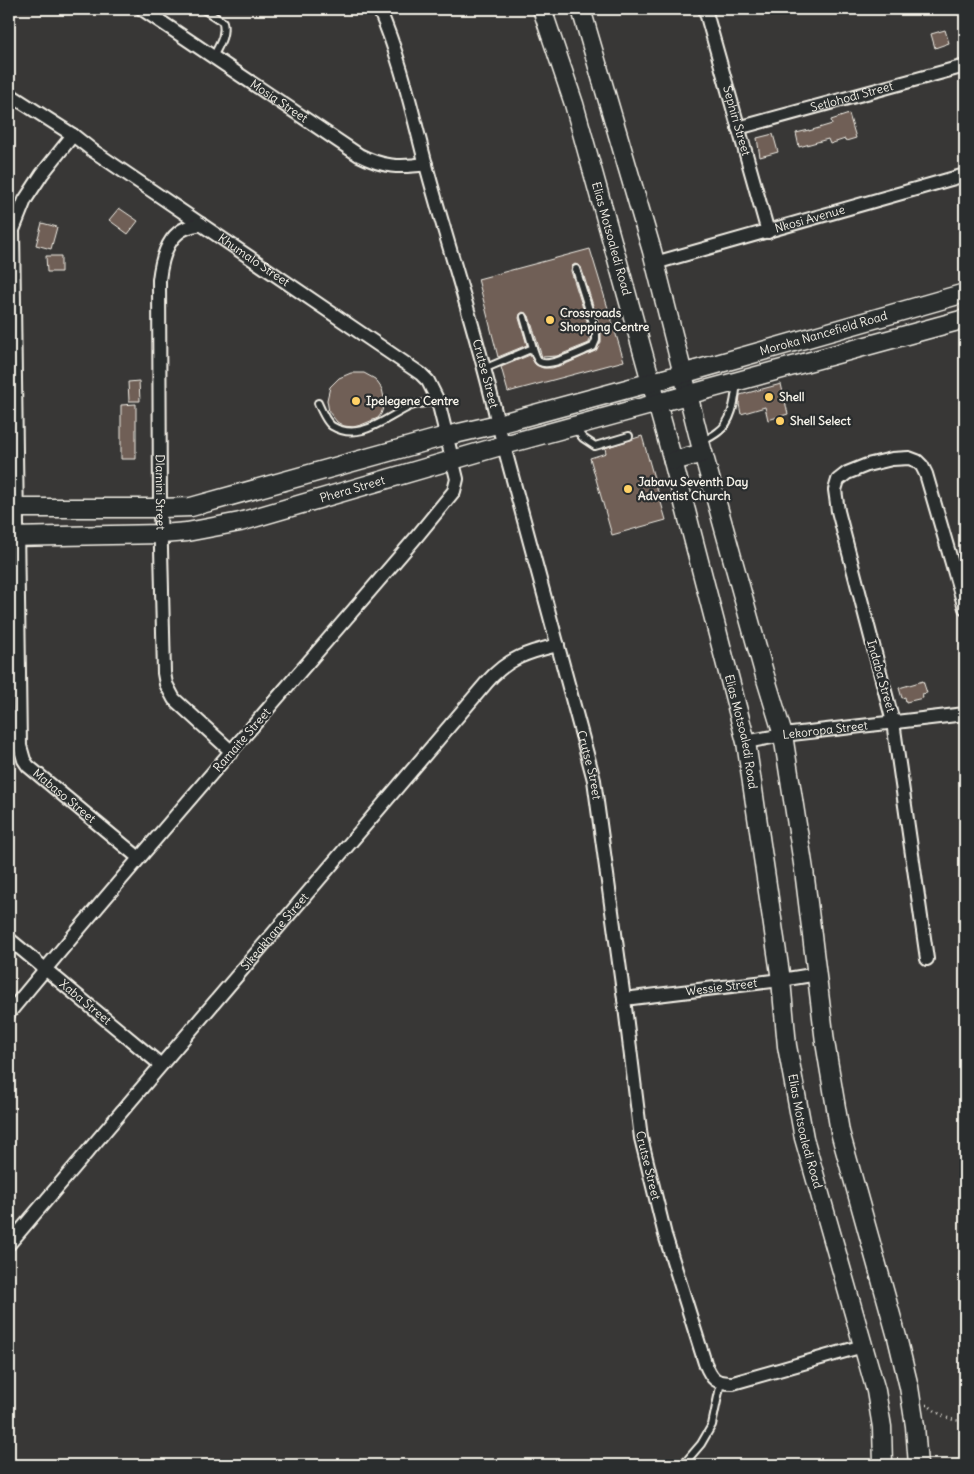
<svg xmlns="http://www.w3.org/2000/svg" width="974" height="1474" font-family="Delius,sans-serif">
	<rect width="100%" height="100%" fill="#383736"/>
	<filter id="ink" filterUnits="userSpaceOnUse"><feTurbulence type="fractalNoise" baseFrequency=".02" numOctaves="2"/><feDisplacementMap in="SourceGraphic" scale="10" xChannelSelector="R" yChannelSelector="G"/><feConvolveMatrix kernelMatrix="1 2 1 2 8 2 1 2 1" color-interpolation-filters="sRGB"/></filter>
	<g filter="url(#ink)">
		<g fill="#6f5e57" stroke="#f4f1e8">
			<polygon points="945,30 949,43 935,48 931,34"/>
			<polygon points="849,114 856,138 846,141 845,139 830,144 828,139 799,147 796,133 809,130 809,131 832,124 831,120"/>
			<polygon points="773,134 778,152 760,157 757,138"/>
			<polygon points="119,208 138,221 128,234 109,220"/>
			<polygon points="42,223 57,227 51,249 36,245"/>
			<polygon points="590,249 624,361 508,392 501,367 530,355 535,364 543,368 552,368 568,363 595,351 601,342 601,331 581,267 575,264 572,266 571,271 591,333 589,343 557,356 542,357 529,316 523,312 520,314 519,318 527,345 498,357 478,279"/>
			<polygon points="46,256 61,256 61,272 47,272"/>
			<polygon points="351,373 364,373 375,379 382,389 385,402 381,414 378,418 361,425 353,427 344,426 337,422 329,412 327,400 330,387 339,378"/>
			<polygon points="139,381 140,401 129,401 128,382"/>
			<polygon points="781,384 788,414 768,420 765,407 741,414 739,404 740,395"/>
			<polygon points="136,404 136,459 121,459 121,405"/>
			<polygon points="642,436 666,520 612,535 590,458 606,453 605,448"/>
			<polygon points="923,681 927,693 922,694 923,698 906,702 905,697 902,698 899,688"/>
		</g>
		<g fill="none" stroke-linecap="round" stroke-linejoin="round">
			<g stroke="#f4f1e8" stroke-width="10">
				<g id="lane">
					<path d="M 203,9 L 223,22 C 226,36 219,45 213,57"/>
					<polyline points="524,317 533,348"/>
					<path d="M 486,368 L 533,348 C 535,353 536,360 540,362 C 550,368 582,351 593,347 L 596,340 L 596,332 L 576,269"/>
					<path d="M 318,403 C 321,410 326,422 332,426 C 360,443 386,417 411,406 C 419,403 429,403 438,401"/>
					<polyline points="574,427 583,438 595,446 629,436"/>
					<path d="M 701,442 C 707,439 713,436 718,432 C 733,422 735,398 737,382"/>
					<polyline points="683,1465 701,1444 712,1425 721,1382"/>
				</g>
			</g>
			<g stroke="#f4f1e8" stroke-width="16">
				<g id="street">
					<path id="s1" d="M 142,9 L 359,155 C 383,167 399,168 426,164"/>
					<path id="s2" d="M 379,9 C 401,59 412,112 426,165 C 449,251 478,336 498,424 L 594,780 L 624,999 L 641,1138 L 665,1235 L 705,1363 C 712,1380 715,1383 733,1383 L 863,1346"/>
					<path id="s3" d="M 705,9 L 768,232"/>
					<path id="s4" d="M 9,94 L 73,135 L 92,150 L 421,374 L 428,381 L 438,401 L 457,479 L 454,491 L 418,535 C 282,694 142,851 9,1013"/>
					<path id="s5" d="M 738,128 L 965,66"/>
					<path id="s6" d="M 73,135 L 42,174 L 25,200 L 13,230 L 20,746 L 24,760 L 28,766 L 139,858"/>
					<path id="s7" d="M 201,224 C 196,225 191,226 186,228 C 167,236 161,262 159,280 L 160,508 L 164,673 L 166,684 L 174,699 L 232,752"/>
					<path id="s8" d="M 655,263 L 965,175"/>
					<path id="s9" d="M 746,742 L 783,735 L 965,714"/>
					<path id="s10" d="M 9,939 L 161,1065"/>
					<polyline points="927,959 893,722 838,511 835,490 838,480 847,473 867,465 892,459 909,458 917,461 922,466 926,474 965,608"/>
					<path id="s11" d="M 624,999 L 781,980 L 818,974"/>
					<path id="s12" d="M 9,1244 L 487,682 C 508,658 528,652 558,645"/>
				</g>
			</g>
			<g stroke="#f4f1e8" stroke-width="21">
				<g id="secondary">
					<path id="s13" d="M 542,9 L 574,104 L 673,461 L 746,742 L 781,980 L 787,1046 L 804,1138 L 876,1391 L 882,1427 L 883,1465"/>
					<polyline points="581,9 652,251 700,442 765,676 783,735 804,870 825,1042 840,1132 897,1337 909,1387 915,1426 918,1465"/>
					<polyline points="673,461 703,453"/>
					<path id="s14" d="M 9,508 L 160,508 L 191,507 L 446,436 L 498,424 L 682,374 L 965,293"/>
					<path id="s15" d="M 9,537 L 162,534 L 187,532 L 240,522 L 504,445 L 965,319"/>
				</g>
			</g>
			<path stroke="#f4f1e8" stroke-width="2.5" stroke-dasharray="1 4" stroke-linecap="butt" d="M 926,1405 L 928,1405 C 939,1415 950,1421 965,1421"/>
			<use href="#lane" stroke="#2a2d2e" stroke-width="6"/>
			<use href="#street" stroke="#2a2d2e" stroke-width="12"/>
			<use href="#secondary" stroke="#2a2d2e" stroke-width="18"/>
		</g>
	</g>
	<g fill="#ffd166" stroke="#2a2d2e" stroke-width="2">
		<circle cx="550" cy="320" r="5"/>
		<circle cx="769" cy="397" r="5"/>
		<circle cx="356" cy="401" r="5"/>
		<circle cx="780" cy="421" r="5"/>
		<circle cx="628" cy="489" r="5"/>
	</g>
	<g text-anchor="middle" stroke-width="4.5" stroke-linejoin="round" paint-order="stroke">
		<g font-size="12" fill="#f4f1e8" stroke="#2a2d2e">
			<text dy="4" stroke="none"><textPath href="#s5" startOffset="118">Setlohodi Street</textPath></text>
			<text dy="4" stroke="none"><textPath href="#s1" startOffset="165">Mosia Street</textPath></text>
			<text dy="4" stroke="none"><textPath href="#s3" startOffset="116">Sephiri Street</textPath></text>
			<text dy="4" stroke="none"><textPath href="#s8" startOffset="161">Nkosi Avenue</textPath></text>
			<text dy="4" stroke="none"><textPath href="#s13" startOffset="240">Elias Motsoaledi Road</textPath></text>
			<text dy="4" stroke="none"><textPath href="#s4" startOffset="296">Khumalo Street</textPath></text>
			<text dy="4" stroke="none"><textPath href="#s14" startOffset="838">Moroka Nancefield Road</textPath></text>
			<text dy="4" stroke="none"><textPath href="#s2" startOffset="380">Crutse Street</textPath></text>
			<text dy="4" stroke="none"><textPath href="#s15" startOffset="349">Phera Street</textPath></text>
			<text dy="4" stroke="none"><textPath href="#s7" startOffset="289">Dlamini Street</textPath></text>
			<text transform="translate(881 676) rotate(74)" y="4">Indaba Street</text>
			<text dy="4" stroke="none"><textPath href="#s9" startOffset="80">Lekoropa Street</textPath></text>
			<text dy="4" stroke="none"><textPath href="#s13" startOffset="750">Elias Motsoaledi Road</textPath></text>
			<text transform="translate(242 740) rotate(-49)" y="4">Ramaite Street</text>
			<text dy="4" stroke="none"><textPath href="#s2" startOffset="785">Crutse Street</textPath></text>
			<text dy="4" stroke="none"><textPath href="#s6" startOffset="698">Mabaso Street</textPath></text>
			<text dy="4" stroke="none"><textPath href="#s12" startOffset="410">Sikeakhane Street</textPath></text>
			<text dy="4" stroke="none"><textPath href="#s11" startOffset="98">Wessie Street</textPath></text>
			<text dy="4" stroke="none"><textPath href="#s10" startOffset="99">Xaba Street</textPath></text>
			<text dy="4" stroke="none"><textPath href="#s13" startOffset="1155">Elias Motsoaledi Road</textPath></text>
			<text dy="4" stroke="none"><textPath href="#s2" startOffset="1190">Crutse Street</textPath></text>
		</g>
		<g font-size="12" font-weight="bold" fill="#f4f1e8" stroke="#2a2d2e" text-anchor="start">
			<text x="560" y="317">Crossroads<tspan x="560" dy="14">Shopping Centre</tspan></text>
			<text x="779" y="401">Shell</text>
			<text x="366" y="405">Ipelegene Centre</text>
			<text x="790" y="425">Shell Select</text>
			<text x="638" y="486">Jabavu Seventh Day<tspan x="638" dy="14">Adventist Church</tspan></text>
		</g>
	</g>
	<rect width="974" height="1474" fill="none" stroke="#2a2d2e" stroke-width="30"/>
	<rect x="15" y="15" width="944" height="1444" fill="none" stroke="#f4f1e8" stroke-width="2" filter="url(#ink)"/>
</svg>
